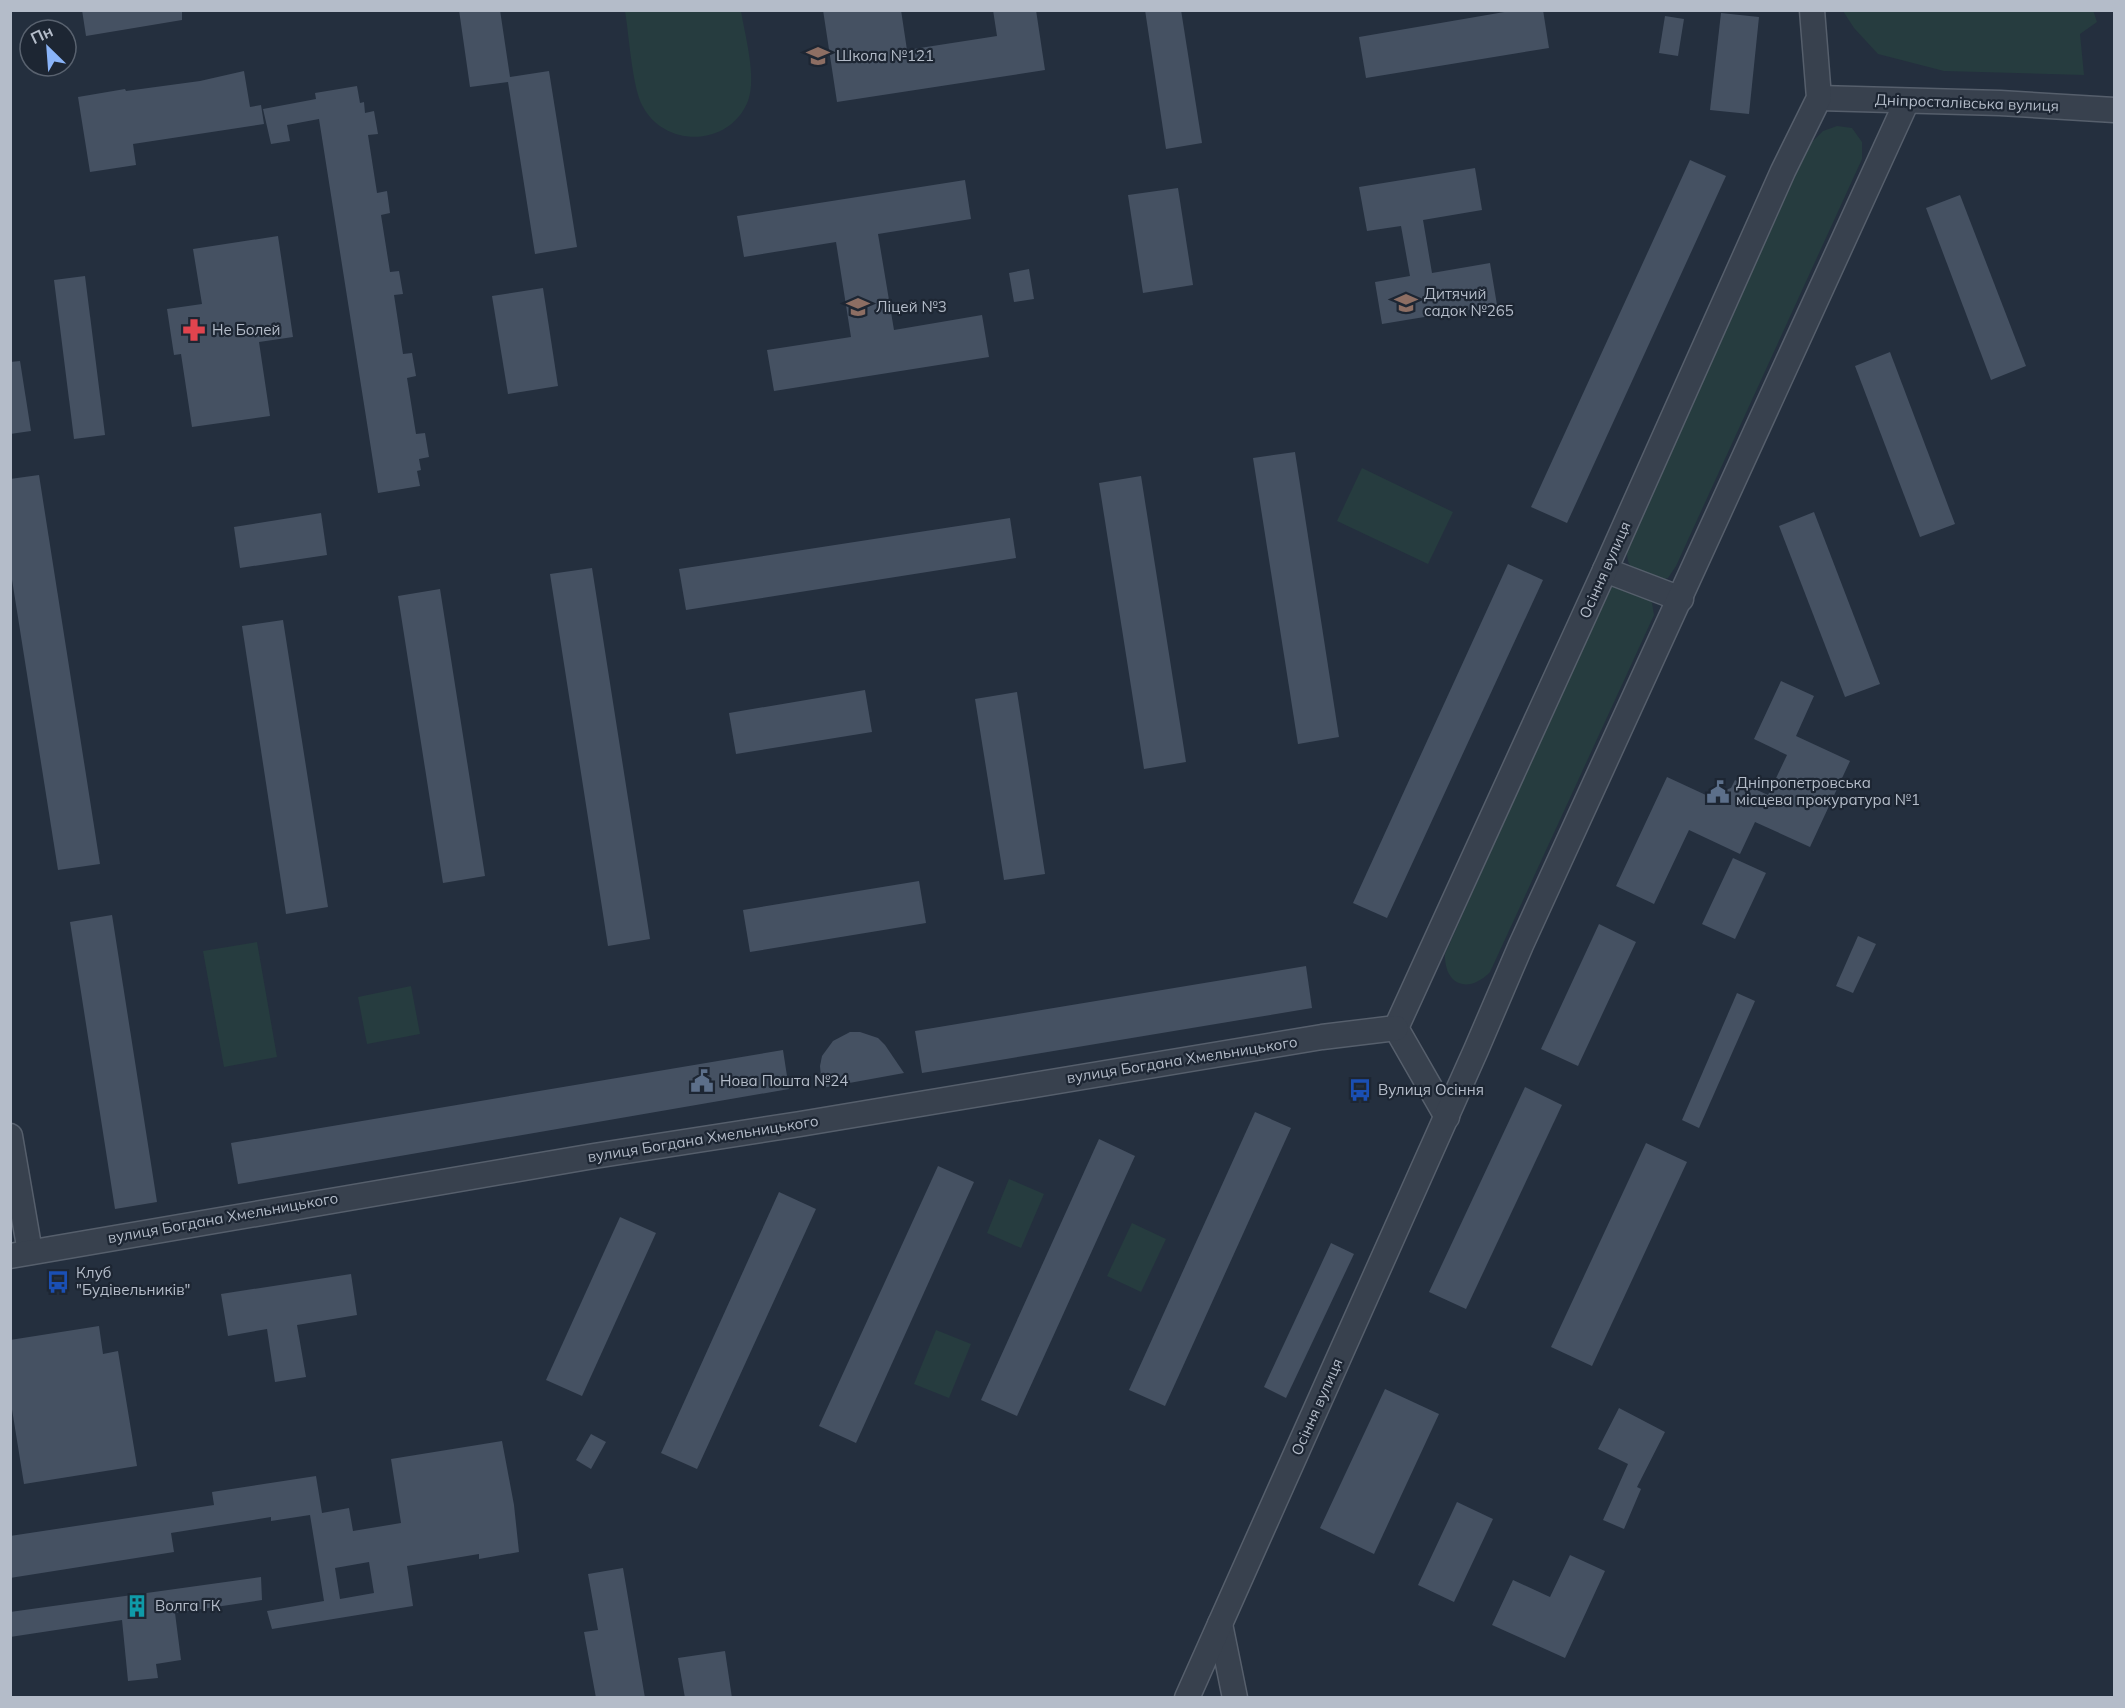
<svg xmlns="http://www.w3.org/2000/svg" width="2125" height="1708" font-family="Mulish,sans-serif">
	<rect width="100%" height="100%" fill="#242f3e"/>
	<g fill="#263c3f">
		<polygon points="2093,10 2097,22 2080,34 2084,75 1944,71 1878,54 1854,28 1843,11"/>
		<path d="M 625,11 L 741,11 C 745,36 757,77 748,101 C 730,147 664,149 642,105 C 632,85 629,35 625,11 Z"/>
		<path d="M 1837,126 L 1852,128 L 1862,142 L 1862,159 L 1676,566 L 1668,578 L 1655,582 C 1639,574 1626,571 1627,550 L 1809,145 L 1823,131 Z"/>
		<polygon points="1362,468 1453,512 1428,564 1337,521"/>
		<path d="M 1614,586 L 1646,594 L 1652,603 L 1654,615 L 1490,972 C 1469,994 1444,986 1445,954 L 1608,590 Z"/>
		<polygon points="257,942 277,1057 224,1067 203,951"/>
		<polygon points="411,986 420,1034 367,1044 358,997"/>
		<polygon points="1009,1179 1044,1194 1021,1248 987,1233"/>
		<polygon points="1132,1223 1166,1239 1141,1292 1107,1276"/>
		<polygon points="936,1330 971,1344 949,1398 914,1384"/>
	</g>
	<g fill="#455162" fill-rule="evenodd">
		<polygon points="82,10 182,10 182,20 86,36"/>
		<polygon points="459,10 500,10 510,77 549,71 577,247 535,254 508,82 470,87"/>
		<polygon points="823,10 901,10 907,50 997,36 993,10 1036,10 1045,70 837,102"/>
		<polygon points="1145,10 1181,10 1202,143 1166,149"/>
		<polygon points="1516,10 1543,10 1549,48 1366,78 1359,37"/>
		<polygon points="1721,13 1759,17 1749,114 1710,110"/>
		<polygon points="1665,16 1684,19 1678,56 1659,53"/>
		<polygon points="244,71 250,107 261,105 264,124 133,144 136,165 90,172 78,97 125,89 126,91 200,81"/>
		<polygon points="357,86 360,103 364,102 365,113 374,111 378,134 368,135 377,193 387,191 390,213 381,215 390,272 399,271 403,294 394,295 403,354 412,353 416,376 407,378 416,434 425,433 429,457 419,459 421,470 417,471 420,486 378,493 319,119 287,125 290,141 271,144 263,109 316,99 315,93"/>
		<polygon points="1690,160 1726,176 1567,523 1531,507"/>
		<polygon points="1475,168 1482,210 1423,220 1432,273 1490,263 1497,305 1382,324 1375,282 1410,276 1401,226 1367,231 1359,187"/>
		<polygon points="965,180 971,219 878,234 894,330 982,315 989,357 774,391 767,350 851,337 836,242 744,257 737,216"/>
		<polygon points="1178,188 1193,285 1143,293 1128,195"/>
		<polygon points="1960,195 2026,366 1991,380 1926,208"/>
		<polygon points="278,236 293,337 259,342 270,416 192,427 181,354 174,355 167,309 202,304 193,249"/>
		<polygon points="1029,269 1034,299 1014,302 1009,273"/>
		<polygon points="85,276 105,435 74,439 54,280"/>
		<polygon points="543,288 558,386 508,394 492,296"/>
		<polygon points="1890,352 1955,524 1920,537 1855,366"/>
		<polygon points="20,361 31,431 10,434 10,362"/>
		<polygon points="1295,452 1339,737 1298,744 1253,458"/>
		<polygon points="39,475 100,864 58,870 10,567 10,479"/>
		<polygon points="1141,476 1186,762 1144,769 1099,483"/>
		<polygon points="1814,512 1880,684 1845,697 1779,526"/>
		<polygon points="321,513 327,555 240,568 234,527"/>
		<polygon points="1010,518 1016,558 686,610 679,569"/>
		<polygon points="1508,564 1543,580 1387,918 1353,903"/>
		<polygon points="592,568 650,939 608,946 550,574"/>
		<polygon points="440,589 485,876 443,883 398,596"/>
		<polygon points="283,620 328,907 286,914 242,626"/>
		<polygon points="1781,681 1814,696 1796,736 1850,761 1810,847 1755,822 1740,854 1689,830 1654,904 1616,886 1667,777 1708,796 1731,788 1735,780 1768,795 1787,755 1754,739"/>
		<polygon points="865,690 872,732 736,754 729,713"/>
		<polygon points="1017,692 1045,874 1004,880 975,699"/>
		<polygon points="1733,858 1766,873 1735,939 1702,924"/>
		<polygon points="919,881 926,923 750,952 743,910"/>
		<polygon points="112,915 157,1202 115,1209 70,922"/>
		<polygon points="1599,924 1636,942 1578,1066 1541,1049"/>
		<polygon points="1858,936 1876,944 1853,993 1836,986"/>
		<polygon points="1306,966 1312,1008 922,1073 915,1031"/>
		<polygon points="1737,993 1755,1001 1699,1128 1682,1120"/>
		<polygon points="850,1032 860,1032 878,1038 885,1045 904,1073 822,1088 820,1066 822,1056 833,1041"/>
		<polygon points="783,1050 789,1089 238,1184 231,1143"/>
		<polygon points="1525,1087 1562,1105 1466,1309 1429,1292"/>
		<polygon points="1255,1112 1291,1128 1165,1406 1129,1390"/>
		<polygon points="1099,1139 1135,1156 1017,1416 981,1400"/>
		<polygon points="1646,1143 1687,1162 1592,1366 1551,1347"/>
		<polygon points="938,1166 974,1182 856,1443 819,1426"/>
		<polygon points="779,1192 816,1209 697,1469 661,1453"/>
		<polygon points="620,1217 656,1233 582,1396 546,1380"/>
		<polygon points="1331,1243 1354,1254 1286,1398 1264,1387"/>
		<polygon points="351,1274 357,1315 297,1325 306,1377 275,1382 267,1329 228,1336 221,1294"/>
		<polygon points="99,1326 103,1354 118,1351 137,1466 24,1484 10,1397 10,1340"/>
		<polygon points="1385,1389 1439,1414 1374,1554 1320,1528"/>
		<polygon points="1619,1408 1665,1432 1637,1487 1641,1489 1624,1529 1603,1520 1628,1464 1598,1449"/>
		<polygon points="591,1434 606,1442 591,1469 576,1460"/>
		<path d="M 502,1441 L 514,1505 L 519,1552 L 479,1559 L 479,1554 L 407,1566 L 413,1606 L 272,1629 L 267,1611 L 324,1601 L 310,1515 L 271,1521 L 271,1517 L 171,1533 L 174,1552 L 10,1578 L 10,1536 L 214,1505 L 212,1492 L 316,1476 L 322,1513 L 349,1508 L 353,1531 L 401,1523 L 391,1459 ZM 369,1562 L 374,1593 L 340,1599 L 335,1568 Z"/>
		<polygon points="1457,1502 1493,1519 1454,1602 1418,1585"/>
		<polygon points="1570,1555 1605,1571 1565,1658 1492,1625 1513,1580 1550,1597"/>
		<polygon points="623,1568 645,1698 596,1698 584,1632 598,1630 588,1574"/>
		<polygon points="261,1577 262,1600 175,1613 181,1660 156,1664 158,1678 128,1681 122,1620 10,1637 10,1612"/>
		<polygon points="725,1651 732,1698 685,1698 678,1658"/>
	</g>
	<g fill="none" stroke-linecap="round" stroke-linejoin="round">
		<g stroke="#565f6c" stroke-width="27">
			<g id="minor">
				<polyline points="1819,98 2000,103 2114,110"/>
				<polyline points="1605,570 1681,599"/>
				<polyline points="1396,1028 1605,570 1783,171 1819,98 1812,10"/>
				<polyline points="1396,1028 1447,1117"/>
				<polyline points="10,1136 30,1252"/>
				<polyline points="10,1256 594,1156 800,1124 1322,1037 1396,1028"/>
				<polyline points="1220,1624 1235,1698"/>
				<polyline points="1187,1698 1476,1050 1521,945 1907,101"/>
			</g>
		</g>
		<use href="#minor" stroke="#38414e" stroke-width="24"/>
	</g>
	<defs>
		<g id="school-bare" transform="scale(1.8)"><path d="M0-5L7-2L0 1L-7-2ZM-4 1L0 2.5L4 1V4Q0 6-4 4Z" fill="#8d6e63" stroke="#1d2633" stroke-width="2.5" paint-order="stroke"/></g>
		<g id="pharmacy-bare" transform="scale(1.8)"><path d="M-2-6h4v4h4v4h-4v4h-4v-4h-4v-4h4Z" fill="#e0444e" stroke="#1d2633" stroke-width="2.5" paint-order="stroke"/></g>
		<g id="civic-bare" transform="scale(1.8)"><path d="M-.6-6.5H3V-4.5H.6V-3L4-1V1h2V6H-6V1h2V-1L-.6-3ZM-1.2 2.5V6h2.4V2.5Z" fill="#5c6f8a" stroke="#1d2633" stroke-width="2.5" paint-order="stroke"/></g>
		<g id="bus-bare" transform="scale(1.8)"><path d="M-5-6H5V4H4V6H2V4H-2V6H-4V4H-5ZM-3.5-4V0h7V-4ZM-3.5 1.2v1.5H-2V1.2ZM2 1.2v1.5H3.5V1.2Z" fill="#1a4fb4" stroke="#1d2633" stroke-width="2.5" paint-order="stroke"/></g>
		<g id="building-bare" transform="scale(1.8)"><path d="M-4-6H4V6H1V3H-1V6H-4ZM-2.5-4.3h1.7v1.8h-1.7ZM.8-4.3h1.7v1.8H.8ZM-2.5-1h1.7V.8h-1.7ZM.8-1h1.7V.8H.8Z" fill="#0f9aa8" stroke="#1d2633" stroke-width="2.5" paint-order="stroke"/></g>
	</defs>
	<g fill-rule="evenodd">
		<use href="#school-bare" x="818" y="56"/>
		<use href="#school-bare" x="1406" y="303"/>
		<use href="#school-bare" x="858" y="307"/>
		<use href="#pharmacy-bare" x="194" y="330"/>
		<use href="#civic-bare" x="1718" y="792"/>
		<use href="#civic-bare" x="702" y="1081"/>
		<use href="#bus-bare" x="1360" y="1090"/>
		<use href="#bus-bare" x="58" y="1282"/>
		<use href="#building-bare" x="137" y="1606"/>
	</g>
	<g text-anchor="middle" stroke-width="4.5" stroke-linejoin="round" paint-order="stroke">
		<g font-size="15" fill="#b4bcc9" stroke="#1d2633" text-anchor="start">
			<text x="836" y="61">Школа №121</text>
			<text x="1424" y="299">Дитячий<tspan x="1424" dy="17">садок №265</tspan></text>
			<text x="876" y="312">Ліцей №3</text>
			<text x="212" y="335">Не Болей</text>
			<text x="1736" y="788">Дніпропетровська<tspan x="1736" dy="17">місцева прокуратура №1</tspan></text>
			<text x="720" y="1086">Нова Пошта №24</text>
			<text x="1378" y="1095">Вулиця Осіння</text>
			<text x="76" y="1278">Клуб<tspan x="76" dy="17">"Будівельників"</tspan></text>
			<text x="155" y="1611">Волга ГК</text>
		</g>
		<g font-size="15" fill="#b4bcc9" stroke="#1d2633">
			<text transform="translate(1967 103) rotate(2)" y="5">Дніпросталівська вулиця</text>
			<text transform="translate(1605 570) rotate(-66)" y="5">Осіння вулиця</text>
			<text transform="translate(1182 1060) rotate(-9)" y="5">вулиця Богдана Хмельницького</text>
			<text transform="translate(703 1139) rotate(-9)" y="5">вулиця Богдана Хмельницького</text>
			<text transform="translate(223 1218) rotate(-10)" y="5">вулиця Богдана Хмельницького</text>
			<text transform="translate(1317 1407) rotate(-66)" y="5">Осіння вулиця</text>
		</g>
	</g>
	<rect width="2125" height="1708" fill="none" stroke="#b4bcc9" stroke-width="24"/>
	<g transform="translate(48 48) rotate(335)"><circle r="28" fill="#1d2633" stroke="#59626f" stroke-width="1.5"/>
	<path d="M0-4.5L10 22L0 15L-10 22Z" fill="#8ab4f8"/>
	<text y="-9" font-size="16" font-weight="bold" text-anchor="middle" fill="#b4bcc9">Пн</text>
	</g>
</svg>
